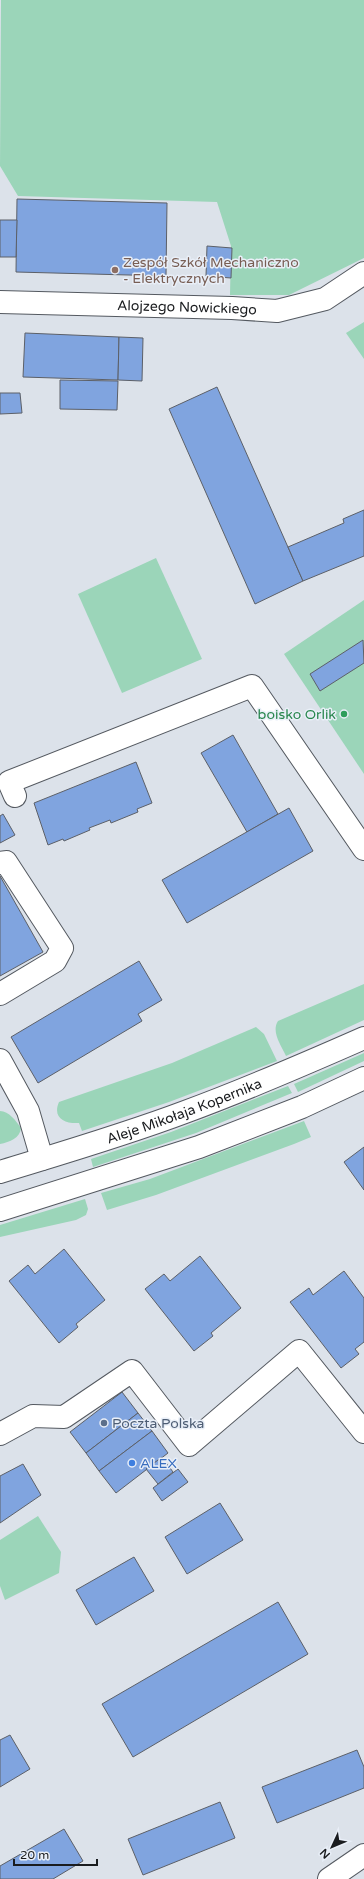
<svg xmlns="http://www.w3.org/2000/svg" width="364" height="1879" font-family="'Varela Round',sans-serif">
	<rect width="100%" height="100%" fill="#dce2ea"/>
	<g fill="#9bd5b9">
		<polygon points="1,0 364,0 364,258 289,295 230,295 231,246 217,202 18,196 0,166"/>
		<polygon points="364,322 364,359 346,333"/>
		<polygon points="156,558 202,659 122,693 78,594"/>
		<polygon points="364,600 364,774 284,654"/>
		<path d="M 364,984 L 364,1020 L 286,1056 C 281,1045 271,1032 278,1021 Z"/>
		<path d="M 256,1027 L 264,1034 L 277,1061 L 169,1102 L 82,1131 L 79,1123 C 65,1124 52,1118 59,1102 L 172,1063 Z"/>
		<polygon points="364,1053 364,1061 298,1092 294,1084"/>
		<polygon points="288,1086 292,1093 196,1133 93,1167 91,1159 171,1132"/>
		<path d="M 0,1111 C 9,1111 16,1121 21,1128 C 20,1138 10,1142 0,1144 Z"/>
		<polygon points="304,1121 311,1137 294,1144 156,1195 107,1210 101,1193 150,1179"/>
		<polygon points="85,1199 88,1209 86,1215 76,1220 0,1237 0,1225"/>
		<polygon points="38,1516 61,1552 59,1573 5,1600 0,1586 0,1540"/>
	</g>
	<g fill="#80a4df" stroke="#5c6068">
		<polygon points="17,199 167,203 166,276 16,272"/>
		<polygon points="0,220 17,220 16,257 0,257"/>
		<polygon points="207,246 232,248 231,278 206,276"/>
		<polygon points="25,333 119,337 118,380 23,377"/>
		<polygon points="119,337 143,338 142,381 118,380"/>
		<polygon points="60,380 118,381 117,410 60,409"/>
		<polygon points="217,387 303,581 255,604 169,409"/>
		<polygon points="0,393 20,393 22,413 0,414"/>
		<polygon points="364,510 364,556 303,581 288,547 344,523 343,519"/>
		<polygon points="363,640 364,663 320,691 310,674"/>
		<polygon points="233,735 278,814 247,832 201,753"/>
		<polygon points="136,762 152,803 137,809 138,812 111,823 110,820 89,828 90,830 64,841 63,839 48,845 34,803"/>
		<polygon points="289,808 313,851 187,923 162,880"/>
		<polygon points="3,814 15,835 0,843 0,816"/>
		<polygon points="0,876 43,952 0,976"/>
		<polygon points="139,961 162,1000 138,1014 142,1021 38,1083 11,1037"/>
		<polygon points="364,1147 364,1190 344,1162"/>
		<polygon points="64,1249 105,1300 76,1324 78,1327 59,1343 9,1281 28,1265 35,1274"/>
		<polygon points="200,1256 241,1308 211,1333 213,1336 194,1351 145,1289 164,1274 170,1281"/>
		<polygon points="344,1271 364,1298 364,1342 355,1349 359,1354 341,1368 290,1302 309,1288 313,1295"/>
		<polygon points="122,1392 138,1413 86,1453 70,1432"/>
		<polygon points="138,1413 152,1431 99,1471 86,1453"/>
		<polygon points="152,1431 168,1453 116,1493 99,1471"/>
		<polygon points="162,1457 173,1472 158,1484 146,1469"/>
		<polygon points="23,1464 41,1495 0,1523 0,1476"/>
		<polygon points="178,1469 188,1482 162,1501 153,1488"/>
		<polygon points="220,1503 243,1540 187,1574 165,1537"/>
		<polygon points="134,1557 154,1591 96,1625 76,1590"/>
		<polygon points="278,1602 308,1654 133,1757 102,1704"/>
		<polygon points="10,1735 30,1769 0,1787 0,1740"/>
		<polygon points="357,1750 364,1767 364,1788 277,1823 262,1787"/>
		<polygon points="220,1802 235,1838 143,1875 128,1839"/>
		<polygon points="64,1829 83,1861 53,1879 0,1879 0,1866"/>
	</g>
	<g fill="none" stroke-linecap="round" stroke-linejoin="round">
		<g stroke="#545960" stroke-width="24">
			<g id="minor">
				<path id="s1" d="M 0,302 L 232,308 L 277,311 L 325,299 L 364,273"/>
				<polyline points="15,796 9,782 252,686 364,849"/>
				<polyline points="0,863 6,862 62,948 55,961 0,994"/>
				<polyline points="0,1060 28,1111 42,1159"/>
				<path id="s2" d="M 0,1172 C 62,1153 124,1135 185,1112 C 245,1090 305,1064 364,1038"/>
				<polyline points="0,1210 199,1147 302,1107 364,1078"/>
				<polyline points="0,1434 33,1416 64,1417 132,1371 189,1445 299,1351 364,1432"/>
				<polyline points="329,1879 364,1855"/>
			</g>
		</g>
		<use href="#minor" stroke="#fff" stroke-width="22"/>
	</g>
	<circle fill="#8d6e63" stroke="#e9eff8" stroke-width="1.5" cx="115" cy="270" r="4"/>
	<circle fill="#2e9e5b" stroke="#e9eff8" stroke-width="1.5" cx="344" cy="714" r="4"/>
	<circle fill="#5c6f8a" stroke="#e9eff8" stroke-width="1.5" cx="104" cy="1423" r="4"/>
	<circle fill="#3f7fe0" stroke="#e9eff8" stroke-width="1.5" cx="132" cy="1463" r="4"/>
	<g text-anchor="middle" stroke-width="3" stroke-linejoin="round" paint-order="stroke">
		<g font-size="14" fill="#785e54" stroke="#e9eff8" text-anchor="start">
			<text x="123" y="267">Zespół Szkół Mechaniczno<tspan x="123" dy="16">- Elektrycznych</tspan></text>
		</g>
		<g font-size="14" fill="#1a1c1f" stroke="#e9eff8">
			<text dy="5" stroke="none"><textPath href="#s1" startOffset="187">Alojzego Nowickiego</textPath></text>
			<text dy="5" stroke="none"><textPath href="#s2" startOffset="194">Aleje Mikołaja Kopernika</textPath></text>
		</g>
		<g font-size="14" fill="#27864d" stroke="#e9eff8" text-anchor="end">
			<text x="336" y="719">boisko Orlik</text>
		</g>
		<g font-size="14" fill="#4e5e75" stroke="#e9eff8" text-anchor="start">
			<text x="112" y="1428">Poczta Polska</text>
		</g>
		<g font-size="14" fill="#366cbe" stroke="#e9eff8" text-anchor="start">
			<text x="140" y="1468">ALEX</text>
		</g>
	</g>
	<g transform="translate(332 1847) rotate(226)" stroke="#e9eff8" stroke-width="3" paint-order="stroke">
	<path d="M0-3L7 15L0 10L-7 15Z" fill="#1a1c1f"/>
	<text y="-6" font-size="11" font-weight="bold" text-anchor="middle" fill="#1a1c1f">N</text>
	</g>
	<path d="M14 1859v6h83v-6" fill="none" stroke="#1a1c1f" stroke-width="2"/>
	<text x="20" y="1859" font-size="12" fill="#1a1c1f" stroke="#e9eff8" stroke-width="3" paint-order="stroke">20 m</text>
</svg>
